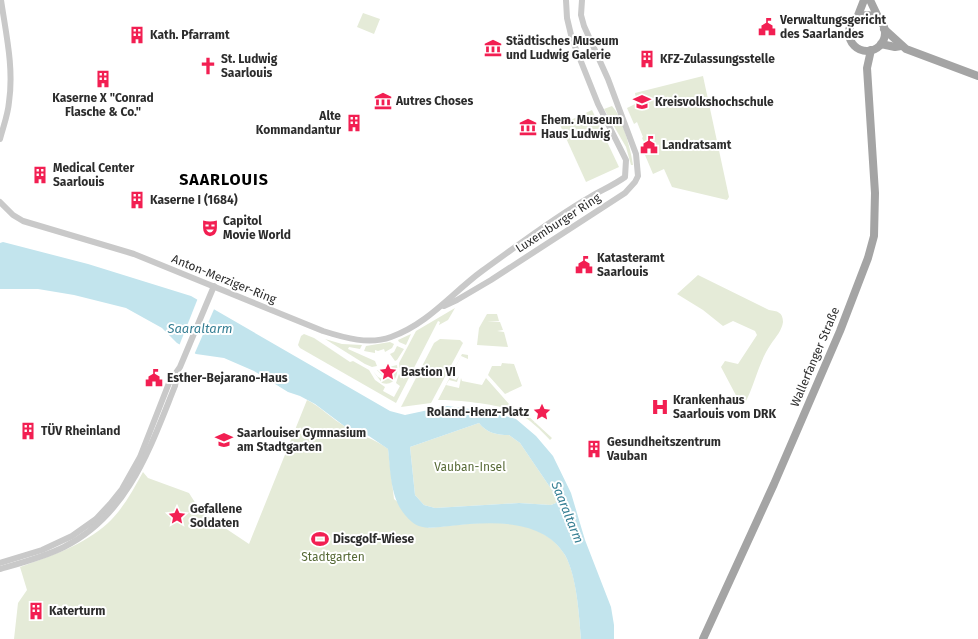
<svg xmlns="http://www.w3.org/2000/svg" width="978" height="639" font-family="'Fira Sans',sans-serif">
	<rect width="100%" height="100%" fill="#fff"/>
	<g fill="#e5ebd8">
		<polygon points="363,13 380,19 374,34 357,27"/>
		<polygon points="703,76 729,197 727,200 672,187 664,169 653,174 645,155 646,155 643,148 646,146 642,138 643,137 637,122 634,124 627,108 637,103 635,93"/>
		<path d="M 612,106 C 622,116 631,150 633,165 L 631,165 L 626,147 L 604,109 Z"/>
		<polygon points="592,110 619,167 586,182 560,125"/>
		<path d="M 698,275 L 769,310 C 777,311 783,312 783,322 C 782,330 776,337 771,344 C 759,361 755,384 745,403 L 740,403 L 721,367 L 725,361 L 738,364 L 757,335 L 755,331 L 733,321 L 723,326 L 703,310 L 677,294 Z"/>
		<polygon points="455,308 448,320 439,325 440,322 438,321 396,403 300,348 298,345 301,336 304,334 314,338 350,362 353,361 369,370 375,380 385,387 383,391 394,397 400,386 396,383 399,374 404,379 406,375 401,372 400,373 399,363 416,331"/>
		<polygon points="487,314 497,314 499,321 487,321 500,322 503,330 497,331 504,332 508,347 477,345 479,328"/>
		<polygon points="411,334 406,345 399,342 398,340"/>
		<polygon points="325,339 342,344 362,345 360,349 349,347 348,349 375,361 377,366 372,367 365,364"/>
		<polygon points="440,339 460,340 463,343 431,403 401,407 434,343"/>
		<polygon points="390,342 394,344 392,348 385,352 384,349 378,351 375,350 375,353 364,351 366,346"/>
		<polygon points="397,346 404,349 397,360 395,361 390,354 394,352"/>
		<path d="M 462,354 L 468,355 L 468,359 L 461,356 L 450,378 L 456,380 L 459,376 L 457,382 L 449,380 L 446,385 L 459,388 L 461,378 L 462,381 L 482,385 L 486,378 L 509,404 L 526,414 L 552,438 L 550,440 C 541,430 529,419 517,412 C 505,405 453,399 438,400 Z"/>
		<polygon points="502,363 514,364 522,386 505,394 488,375 492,366 501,366"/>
		<path d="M 397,365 C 399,375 394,387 382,383 L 373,371 L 378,377 L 382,379 L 382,375 L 377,370 Z"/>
		<path d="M 307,400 C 321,407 332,419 346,427 C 360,436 374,438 388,449 L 394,499 L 429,528 C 471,524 538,510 565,555 C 577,576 579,615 581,639 L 14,639 L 18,603 L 27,590 L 20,567 C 51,556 84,545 108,523 C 123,509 133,490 143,472 L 148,478 L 189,493 L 201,512 L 249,544 Z"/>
		<path d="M 479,423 C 487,433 496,435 509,435 L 520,443 L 556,496 L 556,503 L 551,505 L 519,503 L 435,508 L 424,505 L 415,495 L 410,447 Z"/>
	</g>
	<path fill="#c2e4ed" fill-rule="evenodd" d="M 3,242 L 88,264 L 191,296 L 390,411 L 405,415 L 447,406 L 492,412 L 516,419 L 536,436 L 553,456 L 571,493 L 585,540 L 611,607 L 614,625 L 614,639 L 581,639 C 579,615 577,577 565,555 C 542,517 488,522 450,526 C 438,527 422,531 412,522 C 390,504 391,475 388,449 L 369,436 L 347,428 L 315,404 L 300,396 L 288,392 L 254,371 L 224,358 L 196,354 L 177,343 L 162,328 L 126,308 L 74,295 L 38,289 L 0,289 L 0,243 ZM 479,423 C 487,433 496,435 509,435 L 520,443 L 556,496 L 556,503 L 551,505 L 519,503 L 435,508 L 424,505 L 415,495 L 410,447 Z"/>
	<polygon fill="#fff" points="198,298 215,307 194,355 179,346"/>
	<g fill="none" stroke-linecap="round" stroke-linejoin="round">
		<g stroke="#c9c9c9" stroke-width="6">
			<path d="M 0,139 C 3,127 8,115 9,102 C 14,68 6,34 1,0"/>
			<path d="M 0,202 L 13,215 L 23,221 L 134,254 L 323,331 C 345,338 369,345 391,337 C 428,324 452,293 482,271 C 517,246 553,218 590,197 C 602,190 614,185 625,177 L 626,160 L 598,104 L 572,39 L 567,18 L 566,0"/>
			<polyline points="444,306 457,300 491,280 625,193 635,182 638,176 636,154 608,79 584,26 581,15 582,0"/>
			<polyline points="0,563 42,550 72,536 96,519 110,504 122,489 140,457 169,383 180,367 214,286"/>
			<path d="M 0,569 C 21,563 44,557 64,547 C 128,515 150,448 175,386 L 177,374"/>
		</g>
		<g stroke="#a4a4a4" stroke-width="8">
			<polyline points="870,0 879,19"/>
			<circle cx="867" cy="33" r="18"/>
			<polyline points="857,18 864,0"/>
			<polyline points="884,29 906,49 978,76"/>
			<polyline points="881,44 895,47 901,46"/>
			<polyline points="703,639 774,484 840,331 868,258 874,236 875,193 867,68 871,50"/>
		</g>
	</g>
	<defs>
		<g id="civic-bare" transform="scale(1.38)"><path d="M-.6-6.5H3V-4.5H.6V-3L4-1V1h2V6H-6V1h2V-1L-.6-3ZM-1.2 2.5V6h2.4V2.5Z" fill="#f21f52" stroke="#fff" stroke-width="2.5" paint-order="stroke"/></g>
		<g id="building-bare" transform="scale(1.38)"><path d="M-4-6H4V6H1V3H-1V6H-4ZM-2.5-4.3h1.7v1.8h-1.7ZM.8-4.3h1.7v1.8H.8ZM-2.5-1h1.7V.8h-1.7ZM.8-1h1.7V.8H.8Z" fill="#f21f52" stroke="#fff" stroke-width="2.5" paint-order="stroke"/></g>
		<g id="museum-bare" transform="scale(1.38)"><path d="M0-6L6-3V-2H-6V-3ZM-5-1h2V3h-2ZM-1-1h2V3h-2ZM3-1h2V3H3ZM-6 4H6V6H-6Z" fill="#f21f52" stroke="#fff" stroke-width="2.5" paint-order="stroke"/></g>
		<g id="church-bare" transform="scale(1.38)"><path d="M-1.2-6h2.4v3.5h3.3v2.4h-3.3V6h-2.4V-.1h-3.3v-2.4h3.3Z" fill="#f21f52" stroke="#fff" stroke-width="2.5" paint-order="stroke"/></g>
		<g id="school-bare" transform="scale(1.38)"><path d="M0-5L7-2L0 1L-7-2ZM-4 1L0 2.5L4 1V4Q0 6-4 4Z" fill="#f21f52" stroke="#fff" stroke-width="2.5" paint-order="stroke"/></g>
		<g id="theatre-bare" transform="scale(1.38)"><path d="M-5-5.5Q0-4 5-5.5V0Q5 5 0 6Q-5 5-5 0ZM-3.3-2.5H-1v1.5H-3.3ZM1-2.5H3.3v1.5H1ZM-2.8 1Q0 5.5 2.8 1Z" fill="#f21f52" stroke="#fff" stroke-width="2.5" paint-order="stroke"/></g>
		<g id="sight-bare" transform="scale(1.38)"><path d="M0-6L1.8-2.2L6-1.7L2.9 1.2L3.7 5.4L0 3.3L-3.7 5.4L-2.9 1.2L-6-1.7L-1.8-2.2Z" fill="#f21f52" stroke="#fff" stroke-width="2.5" paint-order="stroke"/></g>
		<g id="hospital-bare" transform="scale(1.38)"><path d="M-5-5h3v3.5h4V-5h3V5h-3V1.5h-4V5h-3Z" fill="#f21f52" stroke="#fff" stroke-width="2.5" paint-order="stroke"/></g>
		<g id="stadium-bare" transform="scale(1.38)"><path d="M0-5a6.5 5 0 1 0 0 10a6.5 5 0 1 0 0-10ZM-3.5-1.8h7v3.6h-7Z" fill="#f21f52" stroke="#fff" stroke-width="2.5" paint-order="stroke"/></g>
	</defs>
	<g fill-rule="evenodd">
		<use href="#civic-bare" x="767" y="27"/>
		<use href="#building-bare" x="137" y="35"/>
		<use href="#museum-bare" x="493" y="48"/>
		<use href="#building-bare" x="647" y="59"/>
		<use href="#church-bare" x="208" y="66"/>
		<use href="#building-bare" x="103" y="79"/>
		<use href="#museum-bare" x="383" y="101"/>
		<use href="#school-bare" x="642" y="102"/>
		<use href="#building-bare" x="354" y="123"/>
		<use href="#museum-bare" x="528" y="127"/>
		<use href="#civic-bare" x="649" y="145"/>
		<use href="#building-bare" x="40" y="175"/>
		<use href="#building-bare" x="137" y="200"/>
		<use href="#theatre-bare" x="210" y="228"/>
		<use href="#civic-bare" x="584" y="265"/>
		<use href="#sight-bare" x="388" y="372"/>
		<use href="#civic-bare" x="154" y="378"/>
		<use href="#hospital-bare" x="660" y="407"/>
		<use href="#sight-bare" x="542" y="412"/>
		<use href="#building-bare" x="28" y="431"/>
		<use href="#school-bare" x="224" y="440"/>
		<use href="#building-bare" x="594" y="449"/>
		<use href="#sight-bare" x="177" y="516"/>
		<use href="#stadium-bare" x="320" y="539"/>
		<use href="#building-bare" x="36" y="611"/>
	</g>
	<g text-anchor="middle" stroke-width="4" stroke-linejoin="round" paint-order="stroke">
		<g font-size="12" font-weight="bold" fill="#2c2c2c" stroke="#fff" text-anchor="start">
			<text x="780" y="24">Verwaltungsgericht<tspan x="780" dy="14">des Saarlandes</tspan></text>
			<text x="150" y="39">Kath. Pfarramt</text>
			<text x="506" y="45">Städtisches Museum<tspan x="506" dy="14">und Ludwig Galerie</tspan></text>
			<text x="221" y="63">St. Ludwig<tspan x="221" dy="14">Saarlouis</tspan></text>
			<text x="660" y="63">KFZ-Zulassungsstelle</text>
			<text x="103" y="102" text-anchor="middle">Kaserne X "Conrad<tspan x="103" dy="14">Flasche &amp; Co."</tspan></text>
			<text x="396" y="105">Autres Choses</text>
			<text x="655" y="106">Kreisvolkshochschule</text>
			<text x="341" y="120" text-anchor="end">Alte<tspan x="341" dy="14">Kommandantur</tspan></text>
			<text x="541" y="124">Ehem. Museum<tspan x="541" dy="14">Haus Ludwig</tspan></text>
			<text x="662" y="149">Landratsamt</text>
			<text x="53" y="172">Medical Center<tspan x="53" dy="14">Saarlouis</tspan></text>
			<text x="150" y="204">Kaserne I (1684)</text>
			<text x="223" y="225">Capitol<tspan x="223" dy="14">Movie World</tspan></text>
			<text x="597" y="262">Katasteramt<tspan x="597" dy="14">Saarlouis</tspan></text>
			<text x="401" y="376">Bastion VI</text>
			<text x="167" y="382">Esther-Bejarano-Haus</text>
			<text x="673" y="404">Krankenhaus<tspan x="673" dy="14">Saarlouis vom DRK</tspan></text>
			<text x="529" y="416" text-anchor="end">Roland-Henz-Platz</text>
			<text x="41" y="435">TÜV Rheinland</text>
			<text x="237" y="437">Saarlouiser Gymnasium<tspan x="237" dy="14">am Stadtgarten</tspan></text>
			<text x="607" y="446">Gesundheitszentrum<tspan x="607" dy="14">Vauban</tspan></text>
			<text x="190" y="513">Gefallene<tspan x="190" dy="14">Soldaten</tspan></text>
			<text x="333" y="543">Discgolf-Wiese</text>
			<text x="49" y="615">Katerturm</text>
		</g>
		<g font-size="12" fill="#2c2c2c" stroke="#fff">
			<text transform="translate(558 223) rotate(-33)" y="4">Luxemburger Ring</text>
			<text transform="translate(224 279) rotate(22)" y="4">Anton-Merziger-Ring</text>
			<text transform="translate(815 357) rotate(-67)" y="4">Wallerfanger Straße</text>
		</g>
		<g font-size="12" fill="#576a37" stroke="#fff">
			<text x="470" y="471">Vauban-Insel</text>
			<text x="333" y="561">Stadtgarten</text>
		</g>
		<g font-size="13" font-style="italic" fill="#357e93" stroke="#fff">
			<text x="200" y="333">Saaraltarm</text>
			<text transform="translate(568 512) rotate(68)" y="5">Saaraltarm</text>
		</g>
		<g font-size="16" font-weight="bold" letter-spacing="1" fill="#000" stroke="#fff">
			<text x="224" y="185">SAARLOUIS</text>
		</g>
	</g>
</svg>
